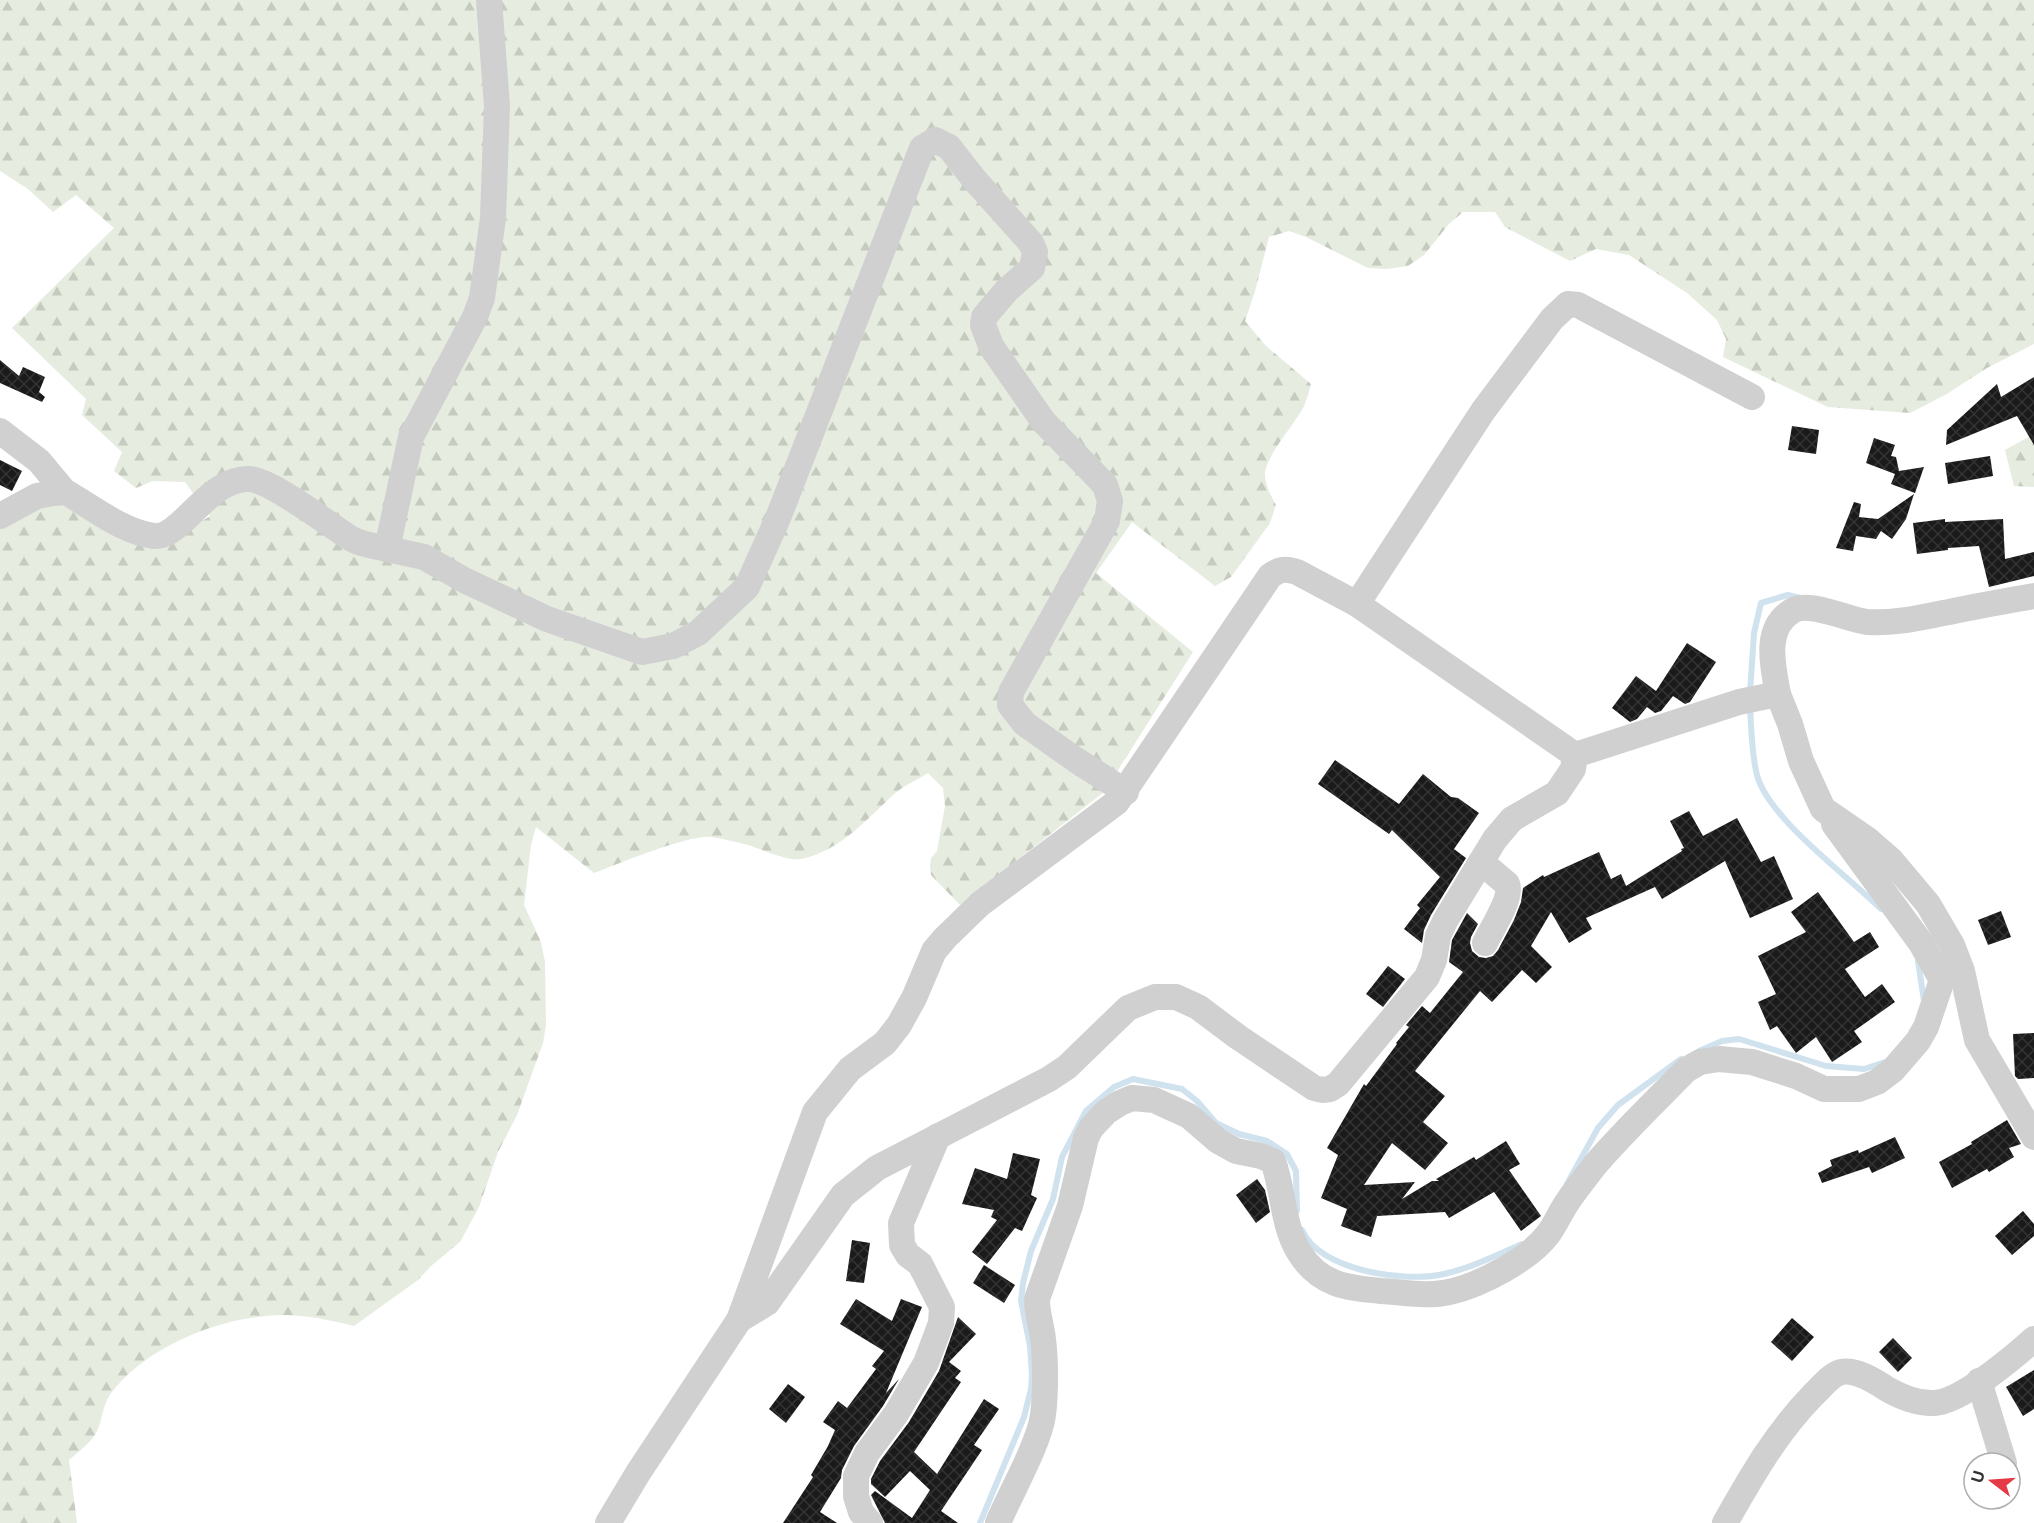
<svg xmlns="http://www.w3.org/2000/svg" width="2034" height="1523" font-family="Inter,sans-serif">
	<defs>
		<pattern id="forest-firs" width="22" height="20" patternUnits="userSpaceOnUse" patternTransform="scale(1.5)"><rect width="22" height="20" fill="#e6ecdf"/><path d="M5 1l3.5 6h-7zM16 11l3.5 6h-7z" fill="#c6cbc0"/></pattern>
		<pattern id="building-cross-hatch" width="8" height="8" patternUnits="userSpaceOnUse" patternTransform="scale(1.5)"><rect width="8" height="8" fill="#1a1a1a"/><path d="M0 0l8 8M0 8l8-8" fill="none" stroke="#333"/></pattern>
	</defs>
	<rect width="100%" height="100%" fill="#fff"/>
	<g fill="url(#forest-firs)">
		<path d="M 0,0 L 2034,0 L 2034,344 L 1987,368 L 1945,395 L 1910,413 L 1828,407 L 1723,357 L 1726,339 L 1717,320 L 1687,293 L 1629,255 L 1596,249 L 1570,261 L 1505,227 L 1495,212 L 1463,212 L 1449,224 L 1424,255 L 1408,266 L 1387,269 L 1368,268 L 1306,237 L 1289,231 L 1269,237 L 1255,291 L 1245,321 L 1265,345 L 1311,384 C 1309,391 1307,399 1304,406 C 1295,424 1265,457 1265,474 C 1265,485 1271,496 1276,505 L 1270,523 L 1231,577 L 1215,586 L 1132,522 L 1096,573 L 1193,652 L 1104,792 L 960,905 L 931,875 L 930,866 L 931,858 L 937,851 L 945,806 L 943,788 L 928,773 C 917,780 903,786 893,795 C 865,821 840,851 801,859 C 789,862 761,849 748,845 C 737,842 724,839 712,837 C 689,834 618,864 594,873 L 536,827 L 531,845 L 524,905 L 541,942 L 545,962 L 546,1025 L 543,1043 L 517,1115 L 498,1152 L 479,1207 L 460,1242 L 431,1266 L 418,1280 L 354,1326 C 330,1320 307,1315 282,1315 C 222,1316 145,1346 109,1396 C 102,1407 102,1424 95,1435 C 89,1444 77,1453 69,1460 L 77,1523 L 0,1523 L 0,526 L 40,505 L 62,501 L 182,533 L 210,516 L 185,482 L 153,481 L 136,488 L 114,471 L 122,452 L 82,415 L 86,399 L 12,328 L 114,228 L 76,195 L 53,212 L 28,189 L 0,171 Z"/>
		<polygon points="2034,434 2034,487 2014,486 2005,450"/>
	</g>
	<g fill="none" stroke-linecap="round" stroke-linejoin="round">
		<g stroke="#cfe2ee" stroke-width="6">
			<polyline points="1750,693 1754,633 1761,603 1788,595 1800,598"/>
			<path d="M 1750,706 C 1751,725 1752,757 1757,775 C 1768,818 1848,876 1881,909"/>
			<polyline points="1918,961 1924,1001"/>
			<polyline points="1699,1051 1722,1041 1739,1039 1826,1066 1864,1069 1885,1062"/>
			<polyline points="1567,1184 1598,1128 1618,1105 1681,1059"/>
			<path d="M 1302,1230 C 1319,1271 1406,1283 1444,1274 C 1471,1268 1497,1255 1522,1244"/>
			<polyline points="980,1523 1024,1417 1031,1389 1032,1374 1030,1346 1021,1301 1023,1283 1031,1251 1053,1199 1062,1157 1086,1111 1114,1087 1133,1079 1182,1089 1197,1101 1216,1123 1239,1134 1267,1141 1287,1154 1296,1171 1297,1211"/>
		</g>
	</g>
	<g fill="url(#building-cross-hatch)">
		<polygon points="0,360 19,376 23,367 45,377 39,392 45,397 42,402 0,383"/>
		<polygon points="2034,377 2034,445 2017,416 1946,445 1947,430 1997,384 2001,397"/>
		<polygon points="1792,426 1819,430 1816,454 1788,450"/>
		<polygon points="1874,438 1895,445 1891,456 1896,457 1899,471 1924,467 1915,493 1891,484 1895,474 1866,463"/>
		<polygon points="1990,456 1993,476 1948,484 1945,463"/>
		<polygon points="0,460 22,471 12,491 0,485"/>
		<polygon points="1914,494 1906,519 1892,539 1881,531 1876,539 1856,536 1853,551 1836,548 1854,502 1861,504 1859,517 1878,519"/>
		<polygon points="1945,519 1945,522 2003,519 2005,559 2034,552 2034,576 1989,587 1979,546 1948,548 1948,550 1917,554 1913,523"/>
		<polygon points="1687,643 1716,662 1690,702 1685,704 1673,696 1661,711 1655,713 1647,707 1637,719 1630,722 1612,708 1636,676 1656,691"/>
		<polygon points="1335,760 1399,804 1423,774 1451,797 1458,798 1479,813 1454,849 1466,858 1431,915 1424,930 1422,943 1404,929 1420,908 1417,905 1440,877 1392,830 1389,834 1318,784"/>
		<polygon points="1689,811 1703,836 1737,818 1761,862 1774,856 1793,899 1750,918 1725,861 1662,899 1655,887 1586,918 1592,929 1569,943 1551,912 1531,946 1552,967 1536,983 1522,970 1492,1002 1480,991 1415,1071 1445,1096 1423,1122 1448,1143 1425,1170 1392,1143 1364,1185 1415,1182 1402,1199 1432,1181 1439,1181 1436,1179 1474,1157 1476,1160 1506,1141 1520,1164 1509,1170 1541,1216 1521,1231 1494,1192 1449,1218 1445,1212 1377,1216 1371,1237 1341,1226 1347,1209 1321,1198 1338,1155 1327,1148 1364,1084 1366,1086 1397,1044 1396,1043 1409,1027 1406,1025 1422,1006 1430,1013 1463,972 1449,962 1452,940 1467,913 1478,924 1471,937 1470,943 1472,951 1479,957 1486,958 1493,956 1498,950 1514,920 1521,902 1523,888 1543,875 1544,877 1599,852 1611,879 1621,874 1626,886 1682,851 1681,849 1684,848 1670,821"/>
		<polygon points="1818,892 1854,942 1870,932 1879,947 1845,969 1865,997 1882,984 1895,1002 1854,1031 1862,1042 1832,1062 1816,1037 1796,1053 1777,1026 1770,1030 1758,1002 1776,994 1758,956 1806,932 1791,912"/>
		<polygon points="2001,911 2011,937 1988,945 1978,920"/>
		<polygon points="1388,966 1405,979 1383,1007 1366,994"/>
		<polygon points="2034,1033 2034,1078 2018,1079 2015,1076 2013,1034"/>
		<polygon points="2007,1120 2021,1144 2009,1148 2014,1157 1989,1172 1987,1169 1952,1188 1939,1162 1972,1144 1971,1142"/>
		<polygon points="1895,1137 1905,1158 1872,1173 1869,1167 1822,1183 1818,1173 1832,1166 1830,1160 1858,1150 1859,1153"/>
		<polygon points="1013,1153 1040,1159 1031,1195 1037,1198 1022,1231 1015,1228 987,1264 972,1252 997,1220 991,1217 994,1210 962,1204 975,1168 1007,1179"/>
		<polygon points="1257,1179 1265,1190 1270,1212 1256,1223 1236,1195"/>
		<polygon points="2023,1211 2034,1224 2034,1236 2012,1255 1995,1236"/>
		<polygon points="852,1240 870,1243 864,1283 846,1281"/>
		<polygon points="984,1265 1015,1285 1004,1303 973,1283"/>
		<polygon points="856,1299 892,1321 901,1299 922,1307 886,1393 899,1379 883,1406 854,1446 842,1470 841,1478 820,1512 837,1523 783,1523 813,1477 811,1475 828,1446 835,1430 823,1422 838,1401 847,1408 876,1369 872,1366 884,1351 840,1324"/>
		<polygon points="958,1317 976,1334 949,1362 961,1371 955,1378 961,1382 914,1452 937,1474 984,1399 999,1409 974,1445 982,1450 941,1511 958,1523 885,1523 871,1495 875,1491 912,1518 930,1490 910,1471 885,1497 871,1484 871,1479 880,1461 909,1422 939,1371"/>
		<polygon points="1792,1318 1814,1337 1792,1361 1771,1342"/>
		<polygon points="1893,1338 1912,1358 1898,1372 1879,1352"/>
		<polygon points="2034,1370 2034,1409 2023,1416 2006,1387"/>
		<polygon points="788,1384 805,1397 786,1423 769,1409"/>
	</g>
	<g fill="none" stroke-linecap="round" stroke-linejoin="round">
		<g stroke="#d0d0d0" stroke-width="26">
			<polyline points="0,431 39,461 64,491"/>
			<path d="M 0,516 L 37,496 L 64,491 C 91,506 122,532 154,536 C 181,539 208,478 249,479 C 272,480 330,526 352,539 C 362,545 376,546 387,549 L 411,437 L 475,317 L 482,298 L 493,218 L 497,106 L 489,0"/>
			<polyline points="387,549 424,557 464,580 547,619 642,652 673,646 698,633 747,587 778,518 922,148 935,140 949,147 973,178 1031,243 1035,252 1032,268 1007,290 984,317 983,325 991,346 1043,421 1105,485 1110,501 1107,521 1011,692 1010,705 1025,724 1076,760 1126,792"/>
			<polyline points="1357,604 1483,411 1552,319 1568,304 1578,305 1752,397"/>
			<path d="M 1778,694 C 1773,667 1763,628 1792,611 C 1809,600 1848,620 1867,622 C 1894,624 1922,617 1949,612 C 1977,606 2005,601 2034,596"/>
			<path d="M 1481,862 L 1507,884 C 1513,897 1491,930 1485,943"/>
			<polyline points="739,1320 767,1303 843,1195 877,1168 1049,1079 1067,1067 1128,1008 1155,997 1176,997 1198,1007 1238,1037 1314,1088 1322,1090 1330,1089 1338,1084 1427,977 1434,960 1438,936 1445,921 1495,839 1512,819 1557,793 1573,769 1575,755 1739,702 1778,694 1790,724 1801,761 1823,809 1868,840 1891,860 1928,904 1952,945 1962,971 1977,1040 2034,1137"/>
			<polyline points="1979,1381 2004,1463"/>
			<path d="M 608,1523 L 638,1473 L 739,1320 L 815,1112 L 850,1069 L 885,1043 L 899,1025 L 914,998 L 934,951 L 945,938 L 980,904 L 1117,802 L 1270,576 C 1280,569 1285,568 1297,572 L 1357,604 L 1575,755"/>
			<polyline points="870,1523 861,1512 856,1496 856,1476 867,1453 896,1414 926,1363 941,1323 942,1307 920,1264 908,1255 902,1245 901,1223 938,1136"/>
			<path d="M 998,1523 C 1010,1494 1039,1444 1043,1415 C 1046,1391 1046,1350 1041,1327 C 1039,1317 1037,1310 1037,1299 L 1070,1206 L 1086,1138 L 1091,1128 L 1106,1112 L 1120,1103 L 1132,1098 L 1154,1100 L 1189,1116 L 1218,1141 L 1236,1151 L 1261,1156 L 1273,1161 C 1284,1191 1282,1224 1299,1252 C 1319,1285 1347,1288 1381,1291 C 1403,1292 1428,1297 1449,1292 C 1481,1285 1530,1259 1549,1233 C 1556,1223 1561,1211 1568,1201 C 1576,1189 1586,1177 1595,1165 C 1623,1132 1656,1101 1686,1070 L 1700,1062 L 1719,1059 L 1752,1062 L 1796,1076 L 1824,1089 L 1859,1089 L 1877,1082 L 1893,1070 L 1918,1041 L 1926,1027 L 1942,980 L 1921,943 L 1834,824"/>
			<path d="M 1725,1523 C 1751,1477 1776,1433 1813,1395 C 1821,1388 1830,1375 1841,1372 C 1856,1369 1875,1381 1887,1389 C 1901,1397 1919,1404 1935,1403 C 1962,1401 2014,1357 2034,1339"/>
		</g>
	</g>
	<g transform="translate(1992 1481) rotate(287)"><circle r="28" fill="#ffffff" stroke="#adadad" stroke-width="1.5"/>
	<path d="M0-4.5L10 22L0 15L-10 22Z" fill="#e63946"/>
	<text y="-9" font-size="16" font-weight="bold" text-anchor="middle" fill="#333333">U</text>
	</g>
</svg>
